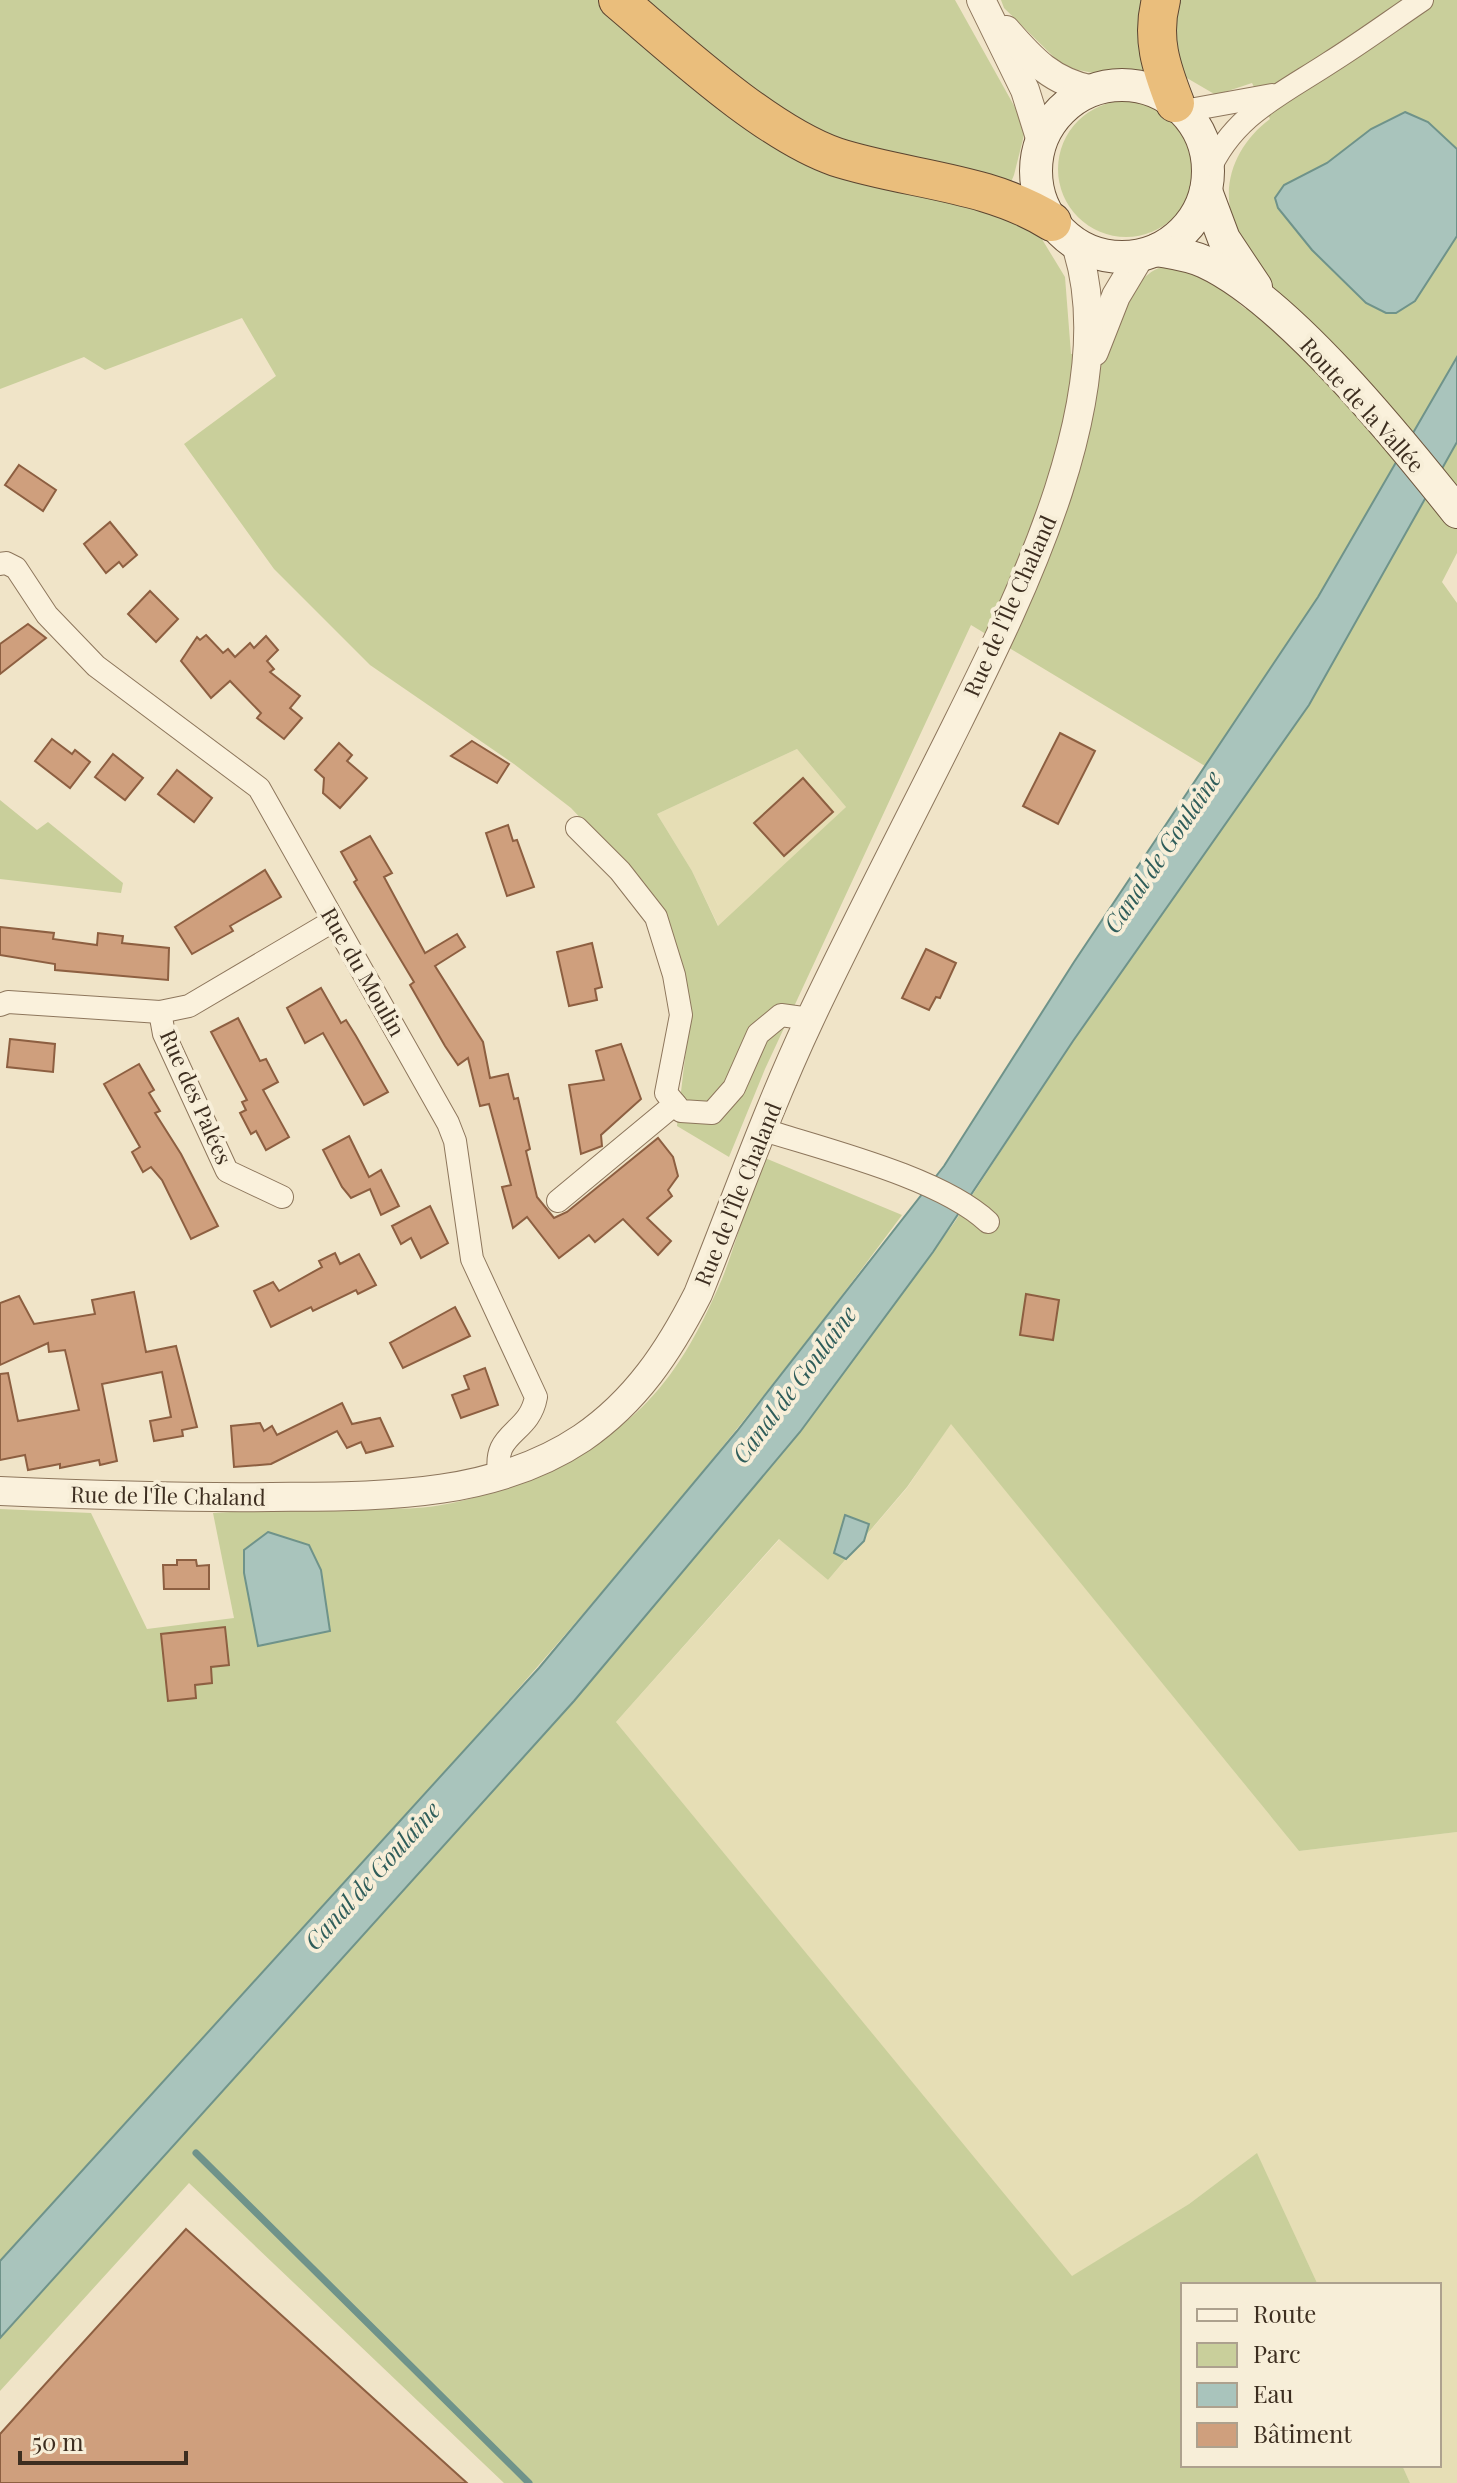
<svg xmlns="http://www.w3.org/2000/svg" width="1457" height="2483" font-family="'Playfair Display',serif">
	<rect width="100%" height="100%" fill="#f0e4c8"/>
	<g fill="#e6deb5">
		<polygon points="797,749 846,807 719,927 692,871 657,814"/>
		<polygon points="951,1423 1299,1851 1457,1832 1457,2483 1410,2483 1402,2465 1439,2465 1439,2285 1318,2285 1257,2154 1189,2204 1072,2277 616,1722 780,1539 828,1580 907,1488"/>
	</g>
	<g fill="#c9cf9b" fill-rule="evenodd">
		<path d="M 0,0 L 955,0 L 1026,127 L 1014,175 L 999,211 L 1037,231 L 1065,277 L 1071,354 L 1103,352 C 1120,316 1139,250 1191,268 C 1210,275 1230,297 1246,309 L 1271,282 C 1261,264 1246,247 1237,229 C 1217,188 1236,144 1270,119 L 1252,83 L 1216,95 L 1180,74 L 1147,71 L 1093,73 L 1064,67 L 1004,8 L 1001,0 L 1457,0 L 1457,357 L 1318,597 L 1205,766 L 971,625 L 765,1069 L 729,1157 L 677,1126 L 690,1015 L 673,940 L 654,896 L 571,808 L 514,764 L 370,665 L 274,569 L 184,444 L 276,376 L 242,318 L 105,370 L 84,357 L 0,389 ZM 797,749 L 846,807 L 718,926 L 692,871 L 657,814 Z"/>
		<circle cx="1126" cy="169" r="68"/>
		<polygon points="1457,442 1457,553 1442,582 1457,603 1457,1832 1299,1851 951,1424 907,1487 828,1580 779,1539 616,1722 1072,2276 1189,2204 1257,2153 1318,2285 1183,2285 1183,2465 1402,2465 1410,2483 504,2483 189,2183 0,2391 0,2338 574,1701 800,1432 954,1223 1073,1041 1309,705"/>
		<polygon points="0,800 37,830 48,822 123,883 121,893 0,879"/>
		<path d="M 765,1158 L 902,1215 C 628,1587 310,1921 0,2261 L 0,1509 L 91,1513 L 147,1629 L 234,1618 L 213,1513 L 365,1504 C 411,1516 469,1502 513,1484 C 628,1438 673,1393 722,1279 C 738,1239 747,1197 765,1158 Z"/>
	</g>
	<g fill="#a9c4bc" stroke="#6f938a" stroke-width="2">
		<polygon points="1405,112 1428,122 1457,149 1457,236 1415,301 1396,313 1386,313 1366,303 1312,250 1278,208 1275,198 1284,185 1327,163 1371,129"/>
		<polygon points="1457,357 1457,442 1309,705 1073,1041 933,1252 800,1432 574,1701 0,2338 0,2261 539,1668 737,1431 944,1166 1074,962 1318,597"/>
		<polygon points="845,1515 869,1524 864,1541 846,1559 834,1553"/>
		<polygon points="268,1532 309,1545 321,1570 330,1631 258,1646 244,1573 244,1550"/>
	</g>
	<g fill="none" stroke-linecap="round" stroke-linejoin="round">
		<polyline stroke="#6f938a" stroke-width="7" points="196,2153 529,2483"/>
	</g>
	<g fill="#cf9f7d" stroke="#8d5f41" stroke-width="2">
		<polygon points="19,465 56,490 43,511 5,485"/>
		<polygon points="110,522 137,555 123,567 119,562 106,573 84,544"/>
		<polygon points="150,591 178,619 156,642 128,614"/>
		<polygon points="28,624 46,638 0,674 0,644"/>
		<polygon points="206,635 223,653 228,649 235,657 250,643 254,648 266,636 278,650 267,661 274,669 270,672 300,696 290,708 302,718 284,739 257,718 261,713 230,681 211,698 181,661 197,637 200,640"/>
		<polygon points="1060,733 1095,751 1058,824 1023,806"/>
		<polygon points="52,739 72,754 75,750 90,762 70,788 35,761"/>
		<polygon points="472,741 509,764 497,783 451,756"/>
		<polygon points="339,743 352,755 347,761 367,778 340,808 323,793 324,778 315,770"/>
		<polygon points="113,754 143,778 125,800 95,777"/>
		<polygon points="177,770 212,798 194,822 158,794"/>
		<polygon points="803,778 833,812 784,856 754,823"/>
		<polygon points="508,825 513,841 517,840 534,887 507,896 486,833"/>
		<polygon points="370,836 392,873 384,877 425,953 457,934 465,947 435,966 483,1042 490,1078 508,1074 514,1099 518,1098 530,1149 526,1151 537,1197 554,1218 567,1212 658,1138 673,1157 678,1176 668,1190 672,1196 647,1218 671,1241 658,1255 623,1219 595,1242 589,1235 559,1258 527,1217 513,1228 502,1187 511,1185 489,1104 480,1106 468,1058 458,1065 445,1046 410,985 414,982 354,882 357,880 341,852"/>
		<polygon points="265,870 281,897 230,926 233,931 192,954 175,927"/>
		<polygon points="0,927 54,933 53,939 97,945 98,933 123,936 122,943 169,948 168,980 55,970 55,964 0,955"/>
		<polygon points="592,943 602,987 595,989 597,1000 569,1006 557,952"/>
		<polygon points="926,949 956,963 940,998 936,997 929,1010 902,998"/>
		<polygon points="321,988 341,1023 346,1020 356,1036 388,1092 364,1105 323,1033 305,1043 287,1008"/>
		<polygon points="238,1018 260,1061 266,1059 278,1082 263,1090 289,1137 266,1150 256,1131 251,1134 240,1113 246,1110 242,1102 247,1100 211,1032"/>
		<polygon points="10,1039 55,1044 53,1072 7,1067"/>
		<polygon points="621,1044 641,1099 601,1135 602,1146 581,1154 569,1085 604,1080 596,1051"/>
		<polygon points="139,1064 154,1090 149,1093 160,1111 155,1113 181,1154 218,1226 191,1239 162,1180 151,1167 143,1172 132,1152 140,1147 104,1084"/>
		<polygon points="349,1136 369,1177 381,1170 399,1206 381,1215 370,1189 351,1198 342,1187 323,1150"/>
		<polygon points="430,1206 448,1243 421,1258 411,1238 401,1244 392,1226"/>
		<polygon points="335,1253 340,1264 359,1254 376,1285 358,1294 356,1290 313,1311 311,1307 271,1327 254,1291 273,1282 279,1291 322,1267 319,1261"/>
		<polygon points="134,1292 146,1352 176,1346 197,1427 182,1430 183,1436 154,1441 150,1421 171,1417 162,1372 102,1384 117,1461 100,1465 99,1460 60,1468 60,1464 28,1470 25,1455 0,1460 0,1374 8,1373 18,1421 79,1410 65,1350 49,1352 48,1343 0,1365 0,1303 19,1296 34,1324 95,1314 92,1300"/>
		<polygon points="1026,1294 1059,1300 1053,1340 1020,1335"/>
		<polygon points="455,1307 470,1336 403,1368 390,1343"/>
		<polygon points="485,1368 498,1405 461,1418 452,1395 469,1389 464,1376"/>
		<polygon points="342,1403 352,1424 380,1418 393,1446 366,1453 361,1442 347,1448 337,1431 271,1464 234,1467 231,1426 260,1423 264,1431 272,1426 277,1435"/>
		<polygon points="177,1560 196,1560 197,1566 209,1565 209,1589 164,1589 163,1565 177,1565"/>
		<polygon points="225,1627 229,1665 211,1667 212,1683 195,1685 196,1698 168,1701 161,1634"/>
		<polygon points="186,2229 467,2483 0,2483 0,2434"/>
	</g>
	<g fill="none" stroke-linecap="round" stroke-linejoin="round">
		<g stroke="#8d765c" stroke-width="24">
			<g id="minor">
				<polyline points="1184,111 1272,95"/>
				<path d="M 1208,173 C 1232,116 1280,95 1329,63 C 1361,43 1391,21 1422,0"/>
				<path d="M 0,564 L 6,563 L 16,568 L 47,615 L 96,666 L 259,788 L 448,1123 L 455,1141 L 472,1259 L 536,1397 C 529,1436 490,1431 500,1477"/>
				<polyline points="577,828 620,871 656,917 674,975 681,1015 666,1093 681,1111 712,1113 734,1088 758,1034 781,1015 810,1019"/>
				<polyline points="0,1005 8,1002 160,1012 189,1006 333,921"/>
				<polyline points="160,1012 164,1034 227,1171 282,1197"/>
				<path d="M 764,1130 C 827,1150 941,1178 988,1222"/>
				<polyline points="558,1201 675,1104"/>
			</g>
		</g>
		<g stroke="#8d765c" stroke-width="30">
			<g id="tertiary">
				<polyline points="981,0 1025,90 1041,141"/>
				<path d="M 1006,30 C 1032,60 1052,82 1093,90"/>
				<polyline points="1094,352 1116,296 1140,256"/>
				<path d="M 0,1491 C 91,1495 181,1498 272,1497 C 377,1496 491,1499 582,1438 C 636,1401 669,1351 698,1294 C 735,1202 768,1108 810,1019 C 853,928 900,838 945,748 C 1012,613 1126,397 1076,245"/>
			</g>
		</g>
		<g stroke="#6f573f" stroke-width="34">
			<g id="secondary">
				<circle cx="1122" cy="171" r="86"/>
				<polyline points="1206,191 1224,239 1256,287"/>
				<path d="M 1157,250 C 1173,253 1190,255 1205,262 C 1287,300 1399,439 1457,512"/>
			</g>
		</g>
		<g stroke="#5b4430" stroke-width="40">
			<g id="trunk">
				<path d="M 618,0 C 676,49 766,133 836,157 C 907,180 987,181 1052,222"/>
				<path d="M 1161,0 C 1151,38 1161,67 1175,103"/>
			</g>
		</g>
		<use href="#minor" stroke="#faf1dc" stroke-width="22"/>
		<use href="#tertiary" stroke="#faf1dc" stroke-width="28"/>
		<use href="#secondary" stroke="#faf1dc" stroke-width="32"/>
		<use href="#trunk" stroke="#eabe7c" stroke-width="38"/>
	</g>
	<g text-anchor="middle" stroke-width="8" stroke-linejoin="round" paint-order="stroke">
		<g font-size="22" fill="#3d2e20" stroke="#f7eed8">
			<text transform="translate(1362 405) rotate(48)" y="8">Route de la Vallée</text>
			<text transform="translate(1010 606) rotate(-66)" y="8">Rue de l'Île Chaland</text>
			<text transform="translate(363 972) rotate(60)" y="8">Rue du Moulin</text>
			<text transform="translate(196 1097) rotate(66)" y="8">Rue des Palées</text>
			<text transform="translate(738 1194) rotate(-68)" y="8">Rue de l'Île Chaland</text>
			<text transform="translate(168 1496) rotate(1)" y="8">Rue de l'Île Chaland</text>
		</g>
		<g font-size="24" font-style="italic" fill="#2f5d5a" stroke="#f7eed8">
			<text transform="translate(1163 852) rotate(-56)" y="8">Canal de Goulaine</text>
			<text transform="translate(795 1385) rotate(-53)" y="8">Canal de Goulaine</text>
			<text transform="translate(373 1876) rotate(-48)" y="8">Canal de Goulaine</text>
		</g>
	</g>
	<rect x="1181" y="2283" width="260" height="184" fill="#f7eed8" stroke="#ada18e" stroke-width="2"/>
	<rect x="1197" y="2309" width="40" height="12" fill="#faf1dc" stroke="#ada18e" stroke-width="2"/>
	<text x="1253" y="2323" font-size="24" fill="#3d2e20">Route</text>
	<rect x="1197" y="2343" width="40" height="24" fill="#c9cf9b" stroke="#ada18e" stroke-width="2"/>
	<text x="1253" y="2363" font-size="24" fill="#3d2e20">Parc</text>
	<rect x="1197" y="2383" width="40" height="24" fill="#a9c4bc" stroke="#ada18e" stroke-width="2"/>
	<text x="1253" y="2403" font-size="24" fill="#3d2e20">Eau</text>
	<rect x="1197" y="2423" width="40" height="24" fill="#cf9f7d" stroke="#ada18e" stroke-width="2"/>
	<text x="1253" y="2443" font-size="24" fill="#3d2e20">Bâtiment</text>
	<path d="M20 2451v12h166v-12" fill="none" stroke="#3d2e20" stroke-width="4"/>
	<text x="32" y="2451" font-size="24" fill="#3d2e20" stroke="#f7eed8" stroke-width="6" paint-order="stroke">50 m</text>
</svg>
